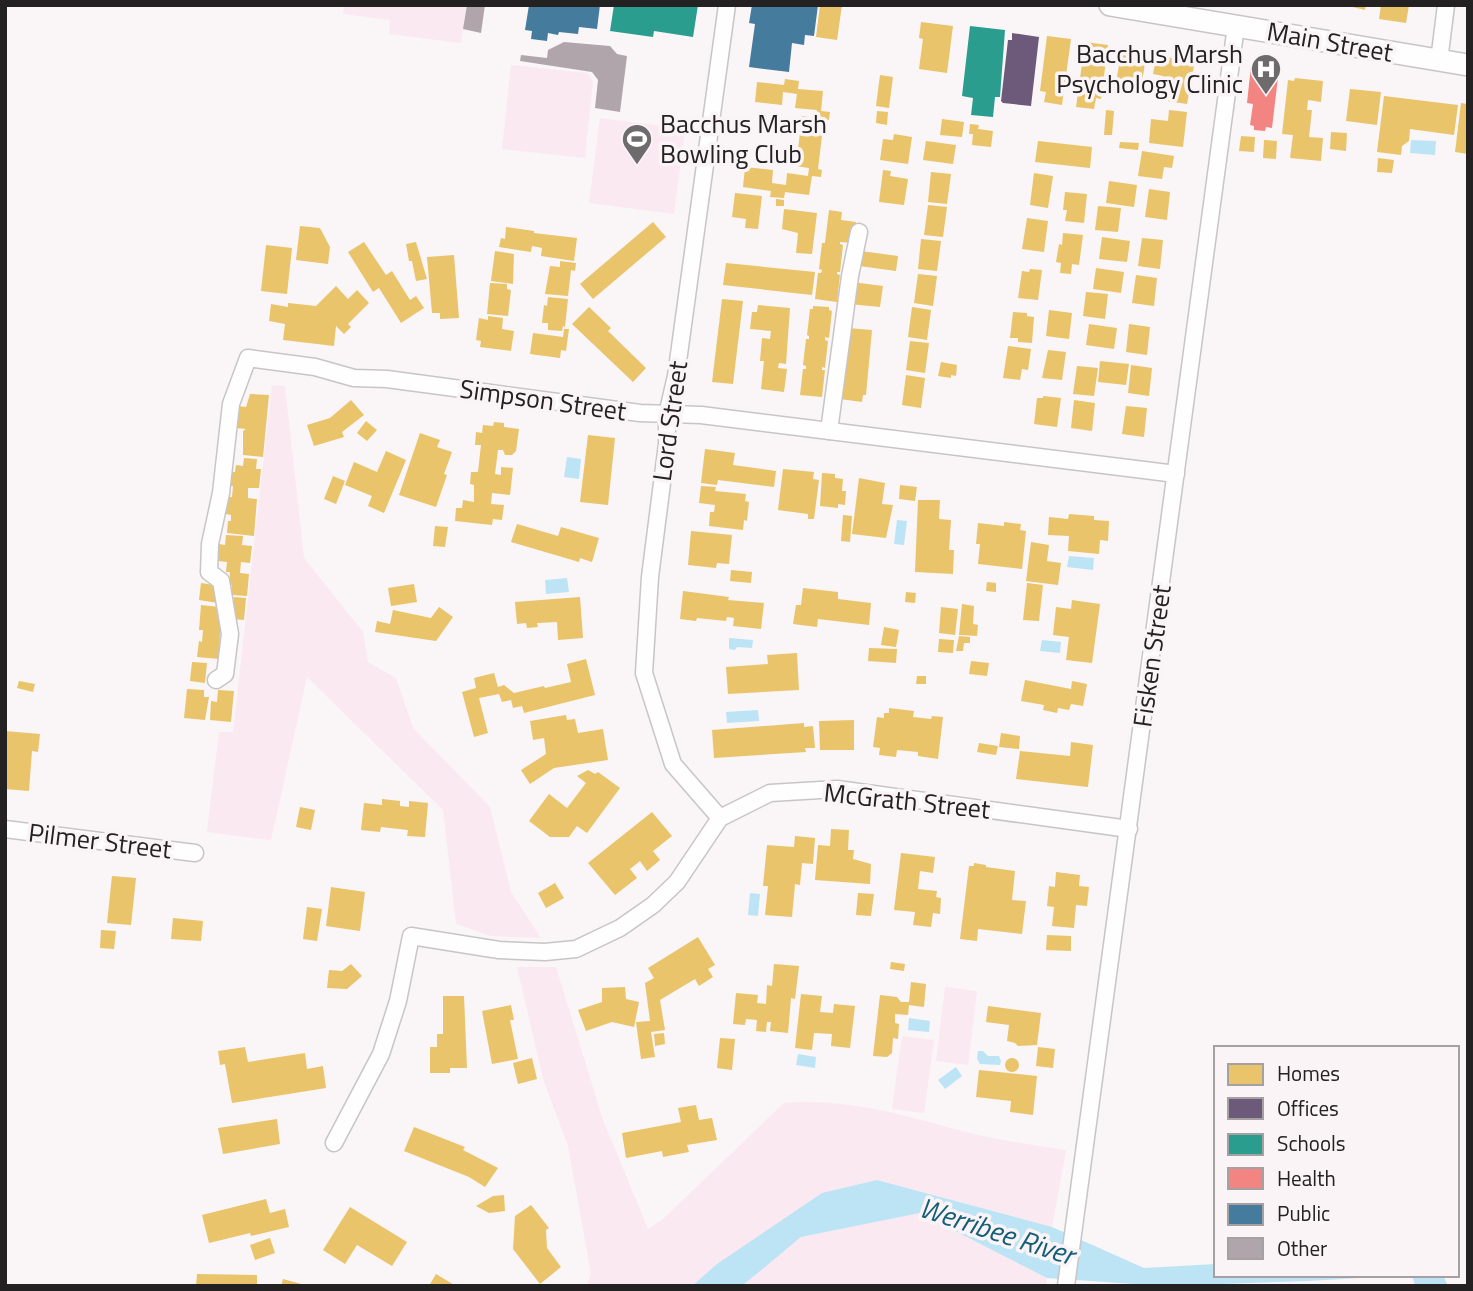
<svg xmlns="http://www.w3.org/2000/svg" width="1473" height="1291" font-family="'Titillium Web',sans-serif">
	<rect width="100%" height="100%" fill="#faf5f7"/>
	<g fill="#fbe9f1">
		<polygon points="344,5 467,5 461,43 389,34 390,20 343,14"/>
		<polygon points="511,65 587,73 593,81 585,158 502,149"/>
		<polygon points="600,118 685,129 674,214 589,203"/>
		<polygon points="272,385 285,386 304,558 363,632 368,662 396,678 413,728 490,807 511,892 541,938 491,936 456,924 443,810 307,677 271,840 207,832 219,732 233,732"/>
		<path d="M 517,967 L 556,967 L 603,1120 L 648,1229 L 663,1219 L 784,1103 C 848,1097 909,1117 970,1133 C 1001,1141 1034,1145 1066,1150 L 1052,1227 L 877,1180 L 717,1264 L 692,1286 L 587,1286 L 591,1274 L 568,1146 L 544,1082 Z"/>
		<polygon points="945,987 977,991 968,1065 936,1061"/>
		<polygon points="902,1036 934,1040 924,1113 892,1109"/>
		<polygon points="920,1213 1047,1278 1046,1286 742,1286 801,1237"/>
	</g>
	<g fill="#bce4f5">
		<polygon points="1411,140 1436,141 1435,155 1410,153"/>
		<polygon points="567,457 581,459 579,479 564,477"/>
		<polygon points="897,520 907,521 904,545 894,544"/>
		<polygon points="1069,556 1094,558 1093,570 1067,567"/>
		<polygon points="567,578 569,592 546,594 545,580"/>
		<polygon points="729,638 753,640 752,648 737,647 735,650 729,649"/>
		<polygon points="1042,640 1061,642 1060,653 1040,651"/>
		<polygon points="758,710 759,721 727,723 726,712"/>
		<polygon points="750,893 760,894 758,916 748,915"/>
		<polygon points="909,1018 930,1021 929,1032 908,1030"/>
		<polygon points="978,1051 983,1051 988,1056 999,1056 1001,1061 1000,1065 980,1064 977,1059"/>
		<polygon points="798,1054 816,1057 815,1068 796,1065"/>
		<polygon points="956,1067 962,1076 945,1089 938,1080"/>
		<polygon points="877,1180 1052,1227 1144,1268 1216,1264 1216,1275 1408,1275 1308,1281 1162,1286 1047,1278 920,1213 801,1237 742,1286 692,1286 717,1264 822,1193"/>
		<polygon points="1412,1275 1443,1275 1448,1286 1415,1286"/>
	</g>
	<g fill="#e9c46a">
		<polygon points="820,5 842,5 837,40 816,37"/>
		<polygon points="1344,5 1366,5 1365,10"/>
		<polygon points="1381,5 1409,5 1406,23 1379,19"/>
		<polygon points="921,22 953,26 947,73 919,69 923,39 919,38"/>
		<polygon points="1047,36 1071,39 1062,105 1044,102 1046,92 1040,91"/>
		<polygon points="1085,42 1108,45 1101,99 1096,98 1094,109 1076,107"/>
		<polygon points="1121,52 1146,57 1140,95 1115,90"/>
		<polygon points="1167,57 1184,60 1184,64 1194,66 1187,104 1167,101 1169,91 1161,90 1163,76 1153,74 1156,58 1167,60"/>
		<polygon points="880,75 893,77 889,108 876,106"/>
		<polygon points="1295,78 1323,81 1321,102 1308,100 1307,110 1312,110 1309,137 1323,138 1321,161 1290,158 1293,135 1282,134 1288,80 1294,81"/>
		<polygon points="785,79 799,81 798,89 823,91 821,111 830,112 829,120 824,119 818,169 822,170 821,177 812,176 809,195 785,192 784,198 770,197 771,191 743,187 745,167 773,170 772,183 786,185 787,173 808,176 809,168 796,166 802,116 816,118 817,110 795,108 797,94 783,92 782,105 755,102 757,82 784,85"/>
		<polygon points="1350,89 1381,92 1377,125 1346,121"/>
		<polygon points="1384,96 1458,105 1454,135 1410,129 1409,141 1402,146 1401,155 1377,152"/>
		<polygon points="1461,103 1468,104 1468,154 1455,152"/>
		<polygon points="1106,110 1114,111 1112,135 1104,135"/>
		<polygon points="1169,110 1187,112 1183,147 1149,143 1151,119 1168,121"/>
		<polygon points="877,111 888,112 887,125 876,123"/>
		<polygon points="942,119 964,122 962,137 940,135"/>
		<polygon points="970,124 979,125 978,129 993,131 991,147 972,145 973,134 969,134"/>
		<polygon points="1331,132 1347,133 1346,151 1330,149"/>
		<polygon points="894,134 912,137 908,164 880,160 883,139 893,140"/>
		<polygon points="1241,136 1255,137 1254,152 1239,151"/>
		<polygon points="1264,140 1277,141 1276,159 1263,158"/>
		<polygon points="926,141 956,145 953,164 923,160"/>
		<polygon points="1038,141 1092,147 1090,168 1035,162"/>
		<polygon points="1120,142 1139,143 1138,150 1119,148"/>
		<polygon points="1142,151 1174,156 1172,168 1164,167 1162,179 1138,176"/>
		<polygon points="1378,158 1394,160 1392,173 1377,172"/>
		<polygon points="883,170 891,171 890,176 908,179 904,205 879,202"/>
		<polygon points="931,172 951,174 947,204 928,202"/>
		<polygon points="1034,173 1053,176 1048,208 1030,205"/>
		<polygon points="1109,181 1137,185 1134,207 1106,203"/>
		<polygon points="1149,189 1170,192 1167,220 1145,217"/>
		<polygon points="1065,192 1087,194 1084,223 1065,221 1067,210 1063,210"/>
		<polygon points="735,193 762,196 758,229 745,228 746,219 732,217"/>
		<polygon points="776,199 784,200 784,206 776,206"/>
		<polygon points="928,205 947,207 943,237 924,235"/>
		<polygon points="1098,206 1121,208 1118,232 1095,230"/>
		<polygon points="784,209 817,213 812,254 796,253 798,233 782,229"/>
		<polygon points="829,210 842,212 841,220 856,222 853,243 840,242 840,244 843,245 840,272 837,272 837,274 840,275 837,302 815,299 818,273 821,273 822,270 819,269 822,243 825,243"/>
		<polygon points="1027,218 1048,221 1044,252 1022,249"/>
		<polygon points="653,222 666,237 593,299 580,284"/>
		<polygon points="300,226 320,228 330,247 328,264 296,260"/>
		<polygon points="506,227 534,231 534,233 577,238 574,261 541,256 542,248 532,246 531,252 499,247 501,238 505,239"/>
		<polygon points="1063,233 1083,235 1079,265 1072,264 1071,274 1060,273 1061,263 1056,262 1059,244 1062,245"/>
		<polygon points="1102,237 1130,241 1127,262 1099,259"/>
		<polygon points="1142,238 1163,240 1160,269 1138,266"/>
		<polygon points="921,239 941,241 937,271 918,269"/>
		<polygon points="364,242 386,275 392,271 410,300 416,296 424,308 401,323 379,288 373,292 348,252"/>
		<polygon points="416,242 427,279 416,281 412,261 409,261 406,244"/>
		<polygon points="266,245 292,248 287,294 261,291"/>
		<polygon points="495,251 514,254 513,284 491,281"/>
		<polygon points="861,251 898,256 896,271 859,266"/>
		<polygon points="454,255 459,318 440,319 440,313 432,313 427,257"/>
		<polygon points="560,261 576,263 575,271 571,270 568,296 545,294 550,266 560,267"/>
		<polygon points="726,263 815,272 812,295 723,285"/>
		<polygon points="1096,268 1124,272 1121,293 1093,289"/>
		<polygon points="1030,269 1042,270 1038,300 1018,298 1022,271 1029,272"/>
		<polygon points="918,274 937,276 933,306 914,303"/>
		<polygon points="1136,275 1157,278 1154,306 1132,303"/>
		<polygon points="852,282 883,286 880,307 849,304"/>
		<polygon points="490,283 507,284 507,289 511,290 508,316 487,314"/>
		<polygon points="336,286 348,299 357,290 369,303 348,324 351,327 344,334 336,326 334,346 283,340 285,324 269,321 271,304 288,307 288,303 316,306"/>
		<polygon points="1086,292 1108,294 1105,319 1083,316"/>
		<polygon points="548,297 568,299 565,327 563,326 562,331 548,330 548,323 542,323 544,305 547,306"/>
		<polygon points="722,299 743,301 733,384 712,382"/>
		<polygon points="758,305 790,308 786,364 779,363 778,368 787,369 784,392 761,389 764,361 760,361 762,338 770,339 771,331 750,329 752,312 757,312"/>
		<polygon points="813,306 829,307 829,310 832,311 829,338 825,337 825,340 828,341 825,368 822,367 822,370 825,370 822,397 800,395 803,369 806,369 806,366 803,365 806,339 809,339 809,336 807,335 810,309 813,309"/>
		<polygon points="589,307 611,328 608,331 646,368 633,382 572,324"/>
		<polygon points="912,307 931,310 927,340 908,337"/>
		<polygon points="1049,310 1072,313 1069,339 1046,336"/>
		<polygon points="1013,312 1027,313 1027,316 1034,317 1032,343 1018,342 1018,338 1010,338"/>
		<polygon points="488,316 503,318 502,329 514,331 511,351 480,347 481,341 476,340 479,318 488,320"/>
		<polygon points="1089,324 1117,328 1114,349 1086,345"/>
		<polygon points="1129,324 1150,327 1147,355 1126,352"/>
		<polygon points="848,328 872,330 866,395 863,395 862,402 840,399"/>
		<polygon points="564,329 569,329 566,351 561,350 560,358 530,354 533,333 563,337"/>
		<polygon points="910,341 929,343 925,373 906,370"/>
		<polygon points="1008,346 1031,349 1028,370 1022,369 1020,380 1003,378"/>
		<polygon points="1048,350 1066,352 1062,380 1042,378"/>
		<polygon points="1100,361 1129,364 1126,385 1098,382"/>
		<polygon points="941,362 957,365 956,376 951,375 951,378 938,376"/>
		<polygon points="1131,365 1152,368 1149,396 1128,393"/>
		<polygon points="1077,366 1098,368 1094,396 1073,394"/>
		<polygon points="906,375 925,378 921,408 902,405"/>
		<polygon points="250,394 269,395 263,457 243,455 243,431 246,429 236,428 238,406 246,407"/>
		<polygon points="1043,396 1061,398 1057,427 1034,424 1037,398 1043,398"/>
		<polygon points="351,400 364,415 342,432 344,437 314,446 307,425 330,418"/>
		<polygon points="1074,400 1095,403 1092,431 1071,428"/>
		<polygon points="1126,406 1147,408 1144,437 1122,434"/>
		<polygon points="366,421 377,430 367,441 357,433"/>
		<polygon points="494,422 504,423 504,427 519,429 516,451 512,455 505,455 503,450 498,450 495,474 501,475 501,467 513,468 510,495 492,493 491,504 504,505 502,520 493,519 492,525 455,521 456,508 462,508 463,500 474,502 474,485 470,484 471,472 478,472 481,445 475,445 476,432 482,433 483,425 493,426"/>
		<polygon points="420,433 440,440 437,447 452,452 444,474 447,475 436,507 399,495"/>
		<polygon points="588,435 615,438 608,505 580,502"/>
		<polygon points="705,449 735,453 733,465 776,471 774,487 718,480 717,485 701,483"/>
		<polygon points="386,451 406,460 384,513 368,506 372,496 345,485 354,462 377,472"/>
		<polygon points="244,458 257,459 256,469 261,469 259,488 248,488 248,498 257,499 254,536 227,533 228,521 231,521 231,515 226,514 227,497 232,497 233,486 229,486 231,472 235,472 236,465 243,466"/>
		<polygon points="783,469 814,472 813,479 819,480 814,519 808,519 808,514 778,510"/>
		<polygon points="822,473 835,474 835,478 843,479 842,491 846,491 845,505 838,504 838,508 820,506"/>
		<polygon points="333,476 345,481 336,504 324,499"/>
		<polygon points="859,478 885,483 882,504 893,505 886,538 852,534"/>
		<polygon points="900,485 917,487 915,501 899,499"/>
		<polygon points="701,486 716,487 715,491 746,494 745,501 749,502 747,521 744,520 743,530 709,526 710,512 714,512 715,505 699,503"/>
		<polygon points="918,500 940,500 939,519 951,520 949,550 954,550 953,574 915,572"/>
		<polygon points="1069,514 1094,516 1094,520 1109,521 1108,541 1100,540 1099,554 1068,551 1069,536 1048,535 1049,517 1068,519"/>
		<polygon points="843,515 852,516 850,542 841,541"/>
		<polygon points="1004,522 1021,524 1020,530 1026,531 1022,569 978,564 980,544 976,544 978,523 1004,526"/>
		<polygon points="517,524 558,536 561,527 599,538 592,562 580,558 579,562 511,542"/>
		<polygon points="435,526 448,527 445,547 433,546"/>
		<polygon points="691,531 732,535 729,564 717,563 716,568 688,565"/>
		<polygon points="226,535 243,536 242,545 252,546 250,563 241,562 240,573 249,574 247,596 231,595 232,585 229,584 230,572 226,572 227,562 218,561 219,544 225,545"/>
		<polygon points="1031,542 1049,545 1047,561 1061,563 1058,585 1026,581"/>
		<polygon points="731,570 752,572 751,583 730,581"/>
		<polygon points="987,582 996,583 996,592 986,591"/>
		<polygon points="201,583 215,585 214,592 218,603 199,600"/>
		<polygon points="1027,583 1043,585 1039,621 1023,620"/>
		<polygon points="414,584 417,602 391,606 388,588"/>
		<polygon points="803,588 838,592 838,599 871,603 869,625 818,619 817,627 793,624 796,605 801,605"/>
		<polygon points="683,591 729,597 728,600 764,603 761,629 733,626 734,618 727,617 726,621 697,618 696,621 680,619"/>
		<polygon points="906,592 916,593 915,603 905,602"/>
		<polygon points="234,597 246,598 244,620 232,619"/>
		<polygon points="580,597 583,638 558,640 557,622 537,623 538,627 527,628 526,623 517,624 515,602"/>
		<polygon points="1072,600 1100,604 1092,663 1066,660 1069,637 1053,635 1056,607 1071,609"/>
		<polygon points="962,604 974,606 973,624 978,625 977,636 959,635"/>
		<polygon points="201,605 219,607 218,615 223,615 222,632 220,632 219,659 197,657 199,641 202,642 203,630 199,630"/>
		<polygon points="439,607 453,617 436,641 375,632 377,621 390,624 393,610 431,618"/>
		<polygon points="941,607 958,609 955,635 939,633"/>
		<polygon points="884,627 899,630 896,647 881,645"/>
		<polygon points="959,636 970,637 970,643 964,643 963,651 956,651"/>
		<polygon points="939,639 954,640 953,653 938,652"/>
		<polygon points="869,648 897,649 896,663 868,661"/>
		<polygon points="797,653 799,690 728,694 726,667 768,664 767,655"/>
		<polygon points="586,659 595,695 524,713 522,706 513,708 511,700 502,702 499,694 479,698 488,733 474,737 462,692 476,688 474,678 494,673 498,687 504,685 514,693 544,686 545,688 571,682 567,664"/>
		<polygon points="971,661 989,663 987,676 969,674"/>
		<polygon points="192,662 207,663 205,683 190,681"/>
		<polygon points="917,676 926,676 926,684 916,684"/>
		<polygon points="1025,680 1071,689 1072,681 1087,684 1083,706 1071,704 1069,710 1058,708 1057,713 1043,710 1044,705 1021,701"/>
		<polygon points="19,681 35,684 33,692 17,688"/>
		<polygon points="187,689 204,690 204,697 209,697 205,720 184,718"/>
		<polygon points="218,690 234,691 231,722 210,720 211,701 217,702"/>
		<polygon points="889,708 914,711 913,717 931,719 932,716 943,717 938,759 918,756 918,752 897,750 896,757 879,755 880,748 873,747 877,717 884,718 884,713 889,713"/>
		<polygon points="566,715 567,720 575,719 578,733 603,729 608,760 554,768 530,784 521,770 546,754 544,738 533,740 530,721"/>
		<polygon points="854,720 854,750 820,750 819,721"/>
		<polygon points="804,723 804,727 813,726 815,748 805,748 806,752 714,758 712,730"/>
		<polygon points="5,731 40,734 38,752 32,751 29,791 5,789"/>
		<polygon points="1001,733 1020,736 1019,749 999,747"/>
		<polygon points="1071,742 1093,745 1088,787 1016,779 1020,751 1070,756"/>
		<polygon points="979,743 998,746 996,755 977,752"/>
		<polygon points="588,770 595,774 598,772 620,788 587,833 577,826 569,837 550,837 529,821 549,794 567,808 586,783 577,776"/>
		<polygon points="382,799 400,801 400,806 409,807 409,801 428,803 425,837 407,836 408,830 381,827 380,832 361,830 364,803 382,805"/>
		<polygon points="300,807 315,810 311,830 296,827"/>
		<polygon points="652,812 672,836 653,851 660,860 647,871 640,861 630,869 637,878 615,895 588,863"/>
		<polygon points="831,829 849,830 848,850 854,850 853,859 871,864 870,884 815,880 818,845 830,846"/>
		<polygon points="795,836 815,838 813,864 802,863 800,885 795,884 792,917 765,915 768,886 763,886 767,845 794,847"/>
		<polygon points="901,853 935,857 933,873 920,871 918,889 937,891 936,897 941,898 940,914 933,913 931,927 913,925 915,912 894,910"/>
		<polygon points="974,863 986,865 986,867 1015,871 1012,900 1026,901 1022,934 978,929 977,941 960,939 969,866 974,866"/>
		<polygon points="1056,872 1080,875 1079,886 1089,887 1087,906 1076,905 1074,928 1052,926 1054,907 1047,906 1049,886 1055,887"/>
		<polygon points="112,876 136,878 131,925 107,923"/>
		<polygon points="555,883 564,898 546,908 538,893"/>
		<polygon points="331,887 365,892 360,931 326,926"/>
		<polygon points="858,893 874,894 871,916 856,915"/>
		<polygon points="307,907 322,909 317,941 303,939"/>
		<polygon points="173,918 203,921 201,941 171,939"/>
		<polygon points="101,930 116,931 114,949 100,948"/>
		<polygon points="1047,935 1071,936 1071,951 1046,950"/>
		<polygon points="698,937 715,965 708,969 713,977 699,986 695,979 660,1000 665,1030 651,1032 655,1057 641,1059 636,1022 650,1021 645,983 654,978 648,968"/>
		<polygon points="891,962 905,964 904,971 890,969"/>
		<polygon points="351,964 362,976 347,989 327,988 329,970 342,971"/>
		<polygon points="774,964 799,966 795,999 791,998 788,1033 770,1031 771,1022 767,1022 766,1032 756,1031 757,1020 746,1019 745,1025 733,1024 736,993 758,995 757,1003 766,1004 767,985 772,986"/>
		<polygon points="911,982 926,984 924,1007 909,1005 908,1015 895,1014 895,1023 899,1024 898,1039 893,1038 892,1053 887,1057 873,1056 880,995 897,997 901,1002 909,1002"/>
		<polygon points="625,987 626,999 639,1002 634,1027 612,1022 586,1031 578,1010 602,1002 602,988"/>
		<polygon points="801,994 822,996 820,1012 833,1013 834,1004 855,1006 850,1048 831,1046 832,1034 814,1033 812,1050 795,1048"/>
		<polygon points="443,996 464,996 467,1068 450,1068 450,1073 430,1073 430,1047 437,1047 437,1034 443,1034"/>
		<polygon points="511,1005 514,1020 510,1020 518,1059 492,1064 482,1011"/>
		<polygon points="988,1006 1041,1013 1037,1045 1018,1046 1015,1043 1007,1041 1009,1025 986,1022"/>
		<polygon points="664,1033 665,1044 655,1046 654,1034"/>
		<polygon points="720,1038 735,1039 732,1070 717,1068"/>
		<polygon points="245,1047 248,1062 305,1053 307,1069 323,1066 326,1088 232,1103 225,1064 220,1065 218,1051"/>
		<polygon points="1038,1047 1055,1049 1053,1068 1036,1066"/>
		<circle cx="1012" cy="1065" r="7"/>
		<polygon points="532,1058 537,1079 518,1084 513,1063"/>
		<polygon points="979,1070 1037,1076 1033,1115 1010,1112 1011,1101 976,1097"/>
		<polygon points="696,1105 699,1120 712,1118 717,1140 687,1145 689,1152 663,1157 662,1151 626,1158 622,1133 681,1122 678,1108"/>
		<polygon points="277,1119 280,1144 223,1154 218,1128"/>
		<polygon points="414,1127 465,1147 463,1150 498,1168 485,1187 469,1177 404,1151"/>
		<polygon points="504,1195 505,1211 489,1213 476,1206 493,1196"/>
		<polygon points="266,1199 270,1213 285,1209 289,1227 251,1236 250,1233 209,1243 202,1215"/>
		<polygon points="531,1205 549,1228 546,1230 547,1248 561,1267 540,1284 513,1249 515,1216"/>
		<polygon points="350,1207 407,1242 392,1266 357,1245 345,1264 323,1250"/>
		<polygon points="270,1238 275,1253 255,1260 250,1245"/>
		<polygon points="197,1274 257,1275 257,1286 196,1286"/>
		<polygon points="436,1274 456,1286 429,1286"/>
		<polygon points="283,1279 305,1285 305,1286 281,1286"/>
	</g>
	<polygon fill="#6d597a" points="1012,33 1039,37 1031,106 1003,103 1001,101 1008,40 1012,40"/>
	<g fill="#2a9d8f">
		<polygon points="614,5 698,5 693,37 654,31 653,37 610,31"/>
		<polygon points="970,26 1005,30 1000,97 995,97 993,117 971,115 973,98 962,96"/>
	</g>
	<polygon fill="#f28482" points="1251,66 1279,69 1272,128 1266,127 1265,131 1254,130 1254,126 1250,125 1253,104 1247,103"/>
	<g fill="#457b9d">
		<polygon points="529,5 600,5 597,29 579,27 578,34 559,32 558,35 548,33 547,41 531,39 532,31 525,30"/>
		<polygon points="752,5 818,5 814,36 805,35 804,45 792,43 789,72 749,67 755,24 749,23"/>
	</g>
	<g fill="#b0a5ab">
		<polygon points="467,5 485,5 481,33 463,29"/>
		<polygon points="564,42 610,46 617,54 627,56 620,112 595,108 598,80 592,72 520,61 521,55 547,58 548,50"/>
	</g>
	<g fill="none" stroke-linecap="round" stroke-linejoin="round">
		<g stroke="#c8c5c6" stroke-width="19">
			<g id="minor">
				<polyline points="1439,61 1446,5"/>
				<polyline points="829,431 850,276 859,232"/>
				<polyline points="216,680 225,674 230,634 221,581 209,572 210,544 221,493 231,404 248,358 315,367 354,378 387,379 640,413 701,415 1176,474"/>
				<polyline points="720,818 673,764 644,673 650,577 667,444 667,415 676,376 727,5"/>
				<polyline points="5,829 195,853"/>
				<polyline points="334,1143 381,1054 398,1001 411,936 499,950 545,952 576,949 620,928 653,905 677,882 720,818 770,793 837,789 1129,829"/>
				<polyline points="1066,1286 1236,26"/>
			</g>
		</g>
		<g stroke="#c8c5c6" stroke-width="24">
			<polyline id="secondary" points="1110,5 1468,65"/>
		</g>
		<use href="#minor" stroke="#fefefe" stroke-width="16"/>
		<use href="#secondary" stroke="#fefefe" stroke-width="21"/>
	</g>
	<defs>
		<g id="hospital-pin" transform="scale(1.575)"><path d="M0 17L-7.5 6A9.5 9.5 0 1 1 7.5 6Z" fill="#6e6b6d" stroke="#fbf4f7"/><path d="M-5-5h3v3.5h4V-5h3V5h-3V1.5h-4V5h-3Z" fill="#fff"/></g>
		<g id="stadium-pin" transform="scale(1.575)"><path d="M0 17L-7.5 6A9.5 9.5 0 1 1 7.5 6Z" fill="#6e6b6d" stroke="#fbf4f7"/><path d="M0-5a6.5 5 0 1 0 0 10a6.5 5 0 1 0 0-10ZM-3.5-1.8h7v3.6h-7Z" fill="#fff"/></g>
	</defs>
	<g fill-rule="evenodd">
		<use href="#hospital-pin" x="1266" y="69"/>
		<use href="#stadium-pin" x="637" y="139"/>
	</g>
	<g text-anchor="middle" stroke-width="7" stroke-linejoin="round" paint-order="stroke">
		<g font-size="26" fill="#232122" stroke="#fbf4f7">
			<text transform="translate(1330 42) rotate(10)" y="9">Main Street</text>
			<text transform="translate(543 400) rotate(8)" y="9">Simpson Street</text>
			<text transform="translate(670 421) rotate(-82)" y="9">Lord Street</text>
			<text transform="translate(1152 656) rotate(-82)" y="9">Fisken Street</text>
			<text transform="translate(907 801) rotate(6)" y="9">McGrath Street</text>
			<text transform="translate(100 841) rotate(7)" y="9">Pilmer Street</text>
		</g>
		<g font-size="26" fill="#232122" stroke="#fbf4f7" text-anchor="end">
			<text x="1243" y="63">Bacchus Marsh<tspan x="1243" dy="30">Psychology Clinic</tspan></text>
			<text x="660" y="133" text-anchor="start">Bacchus Marsh<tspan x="660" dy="30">Bowling Club</tspan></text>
		</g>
		<g font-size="28" font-style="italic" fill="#145f77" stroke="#fbf4f7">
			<text transform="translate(997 1231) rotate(18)" y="10">Werribee River</text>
		</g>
	</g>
	<rect width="1473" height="1291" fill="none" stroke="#232122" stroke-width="14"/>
	<rect x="1214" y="1046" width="245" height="231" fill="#fbf4f7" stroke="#a5a0a2" stroke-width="2"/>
	<rect x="1228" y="1064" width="35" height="21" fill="#e9c46a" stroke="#a5a0a2" stroke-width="2"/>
	<text x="1277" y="1081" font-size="21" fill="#232122">Homes</text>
	<rect x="1228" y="1098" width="35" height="21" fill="#6d597a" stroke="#a5a0a2" stroke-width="2"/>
	<text x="1277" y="1116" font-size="21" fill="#232122">Offices</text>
	<rect x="1228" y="1134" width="35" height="21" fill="#2a9d8f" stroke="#a5a0a2" stroke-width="2"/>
	<text x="1277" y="1151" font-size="21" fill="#232122">Schools</text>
	<rect x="1228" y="1168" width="35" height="21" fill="#f28482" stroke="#a5a0a2" stroke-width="2"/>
	<text x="1277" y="1186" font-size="21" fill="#232122">Health</text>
	<rect x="1228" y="1204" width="35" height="21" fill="#457b9d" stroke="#a5a0a2" stroke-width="2"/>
	<text x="1277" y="1221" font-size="21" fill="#232122">Public</text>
	<rect x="1228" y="1238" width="35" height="21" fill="#b0a5ab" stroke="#a5a0a2" stroke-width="2"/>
	<text x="1277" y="1256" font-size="21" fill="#232122">Other</text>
</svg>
